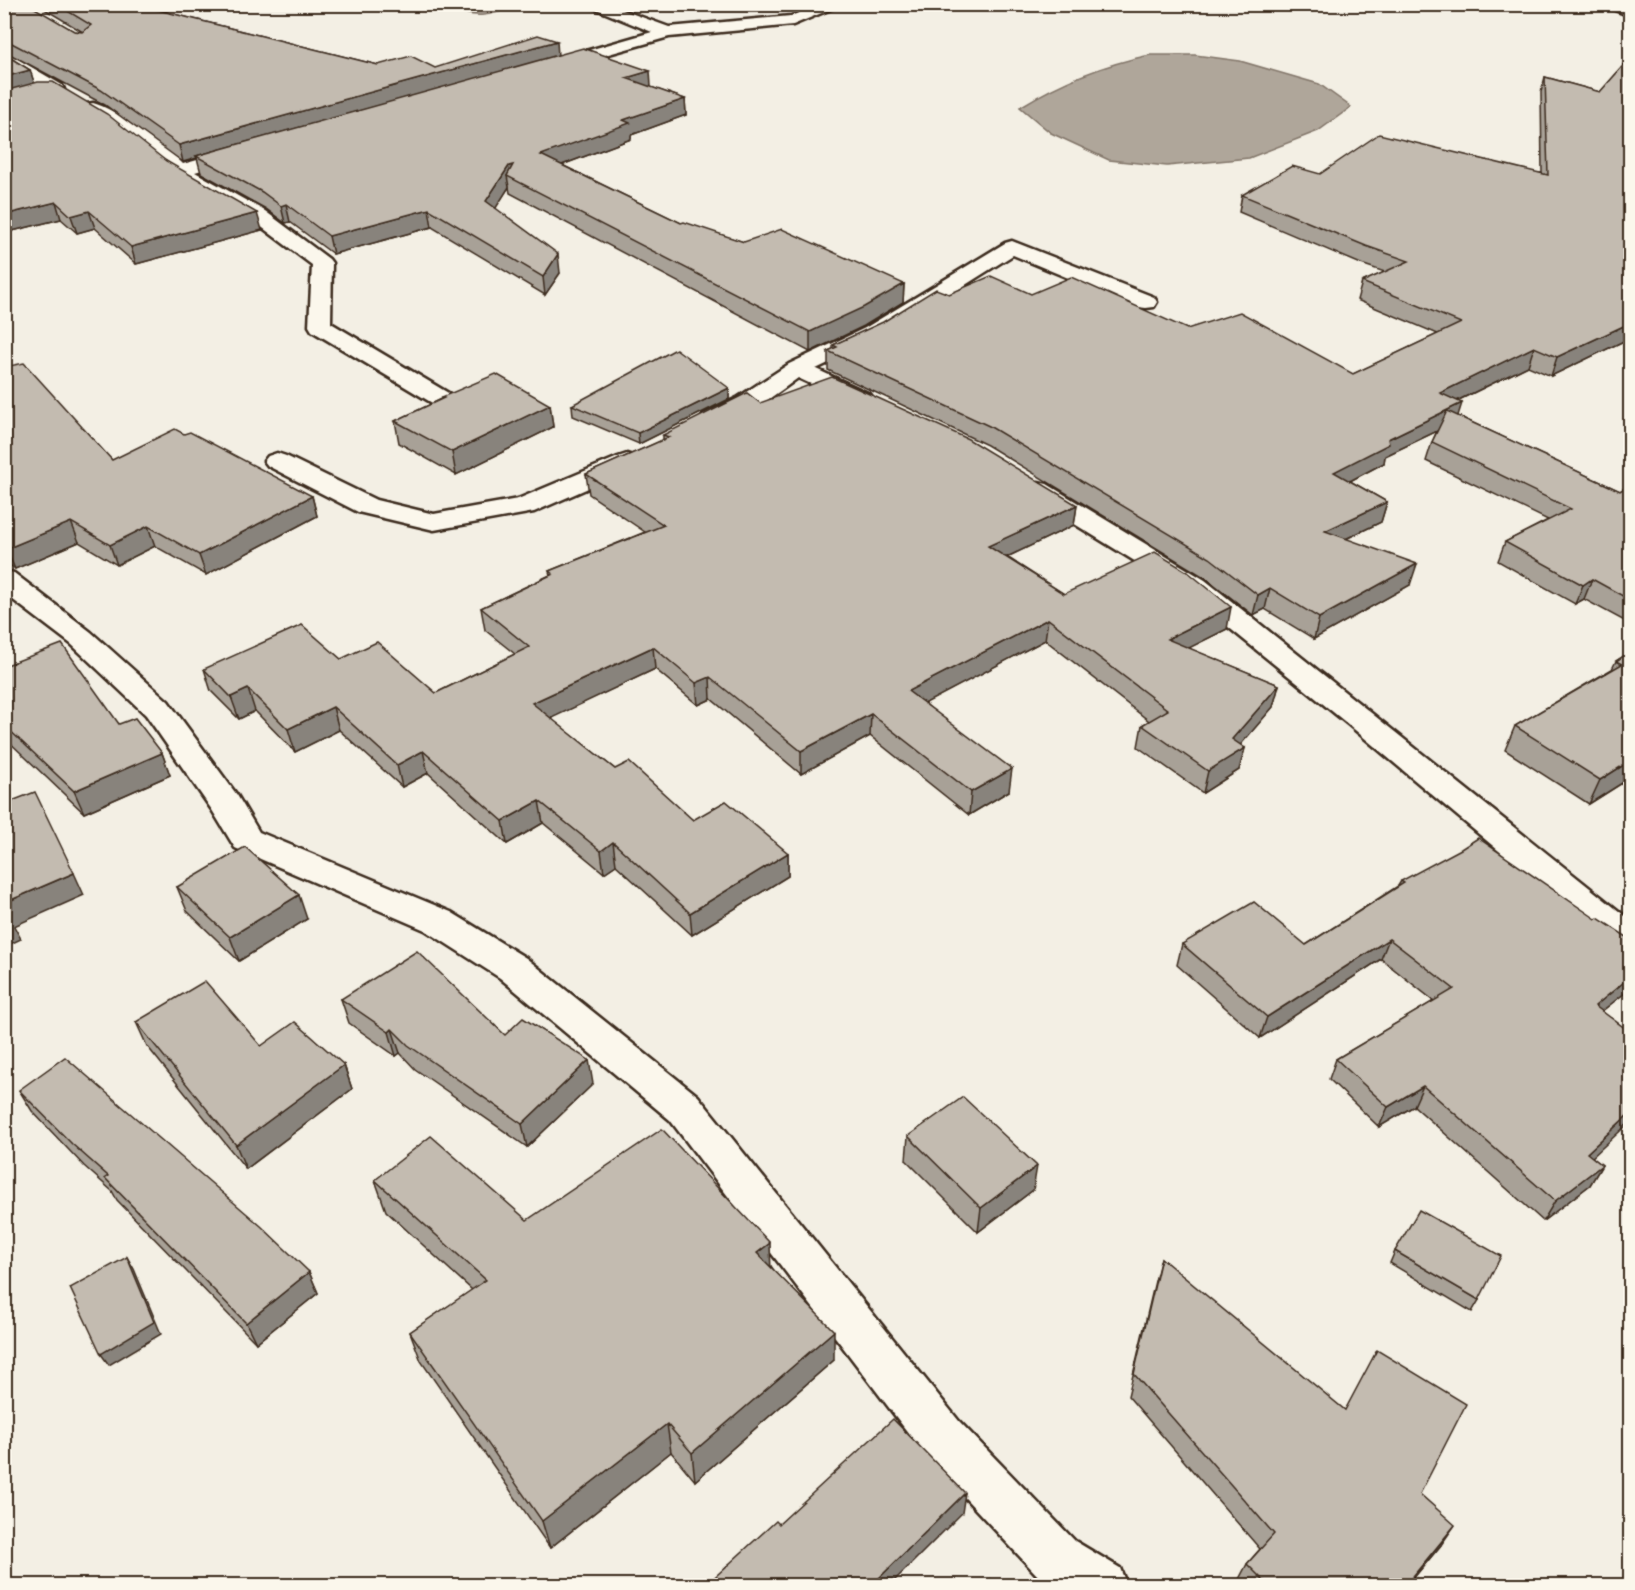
<svg xmlns="http://www.w3.org/2000/svg" width="1635" height="1590" font-family="Dekko,sans-serif">
	<rect width="100%" height="100%" fill="#f3efe4"/>
	<filter id="ink" filterUnits="userSpaceOnUse"><feTurbulence type="fractalNoise" baseFrequency=".0167" numOctaves="2"/><feDisplacementMap in="SourceGraphic" scale="12" xChannelSelector="R" yChannelSelector="G"/><feConvolveMatrix kernelMatrix="1 2 1 2 8 2 1 2 1" color-interpolation-filters="sRGB"/></filter>
	<g filter="url(#ink)">
		<g fill="#afa69a" stroke="#817468" stroke-width="1.5">
			<path d="M 445,5 L 519,5 C 488,16 476,21 445,5 Z"/>
			<path d="M 1150,55 L 1195,55 L 1240,61 L 1319,84 L 1351,107 L 1318,131 L 1249,158 L 1167,166 L 1109,160 L 1051,133 L 1020,107 C 1062,81 1102,65 1150,55 Z"/>
		</g>
		<g fill="none" stroke-linecap="round" stroke-linejoin="round">
			<g stroke="#3b2a1e" stroke-width="5">
				<g id="minor">
					<polygon points="584,4 606,4 669,27 791,16 821,4 843,4 793,25 669,37 559,68 547,68 545,65 547,62 652,32"/>
					<polygon points="1605,4 1630,7 1630,16 1607,7"/>
					<polygon points="4,51 62,85 64,89 56,94 50,93 4,63"/>
					<path d="M 93,103 C 116,109 167,146 183,164 L 241,148 L 247,149 L 250,153 L 247,157 L 195,172 L 265,211 L 329,259 L 332,263 L 331,323 L 460,400 L 464,405 L 460,410 L 452,412 L 444,410 L 312,331 L 309,326 L 312,265 L 251,219 L 172,175 L 144,148 L 87,112 L 84,108 L 87,104 Z"/>
					<path d="M 1012,241 L 1154,297 L 1157,302 L 1154,307 L 1146,308 L 1138,307 L 1013,255 L 881,338 L 816,369 L 870,394 L 874,399 L 870,404 L 862,406 L 854,404 L 798,378 C 777,393 730,431 704,424 L 701,419 L 704,414 L 737,398 L 789,364 L 865,328 L 1005,243 Z"/>
					<polygon points="277,453 286,456 376,500 434,514 518,499 618,457 627,454 636,457 640,462 636,467 534,512 434,530 358,512 268,466 264,461 268,456"/>
					<polygon points="1038,482 1047,484 1205,580 1630,920 1630,953 1617,950 1349,725 1185,592 1029,496 1025,490 1029,484"/>
					<polygon points="4,571 14,573 91,632 168,701 237,795 259,832 451,912 526,958 698,1096 959,1421 1075,1541 1120,1568 1127,1586 1053,1586 1039,1577 925,1455 670,1120 500,978 425,930 235,848 212,810 146,715 71,644 4,593"/>
				</g>
			</g>
			<use href="#minor" fill="#fbf7ec" fill-rule="evenodd"/>
		</g>
		<g fill="#a8a197" stroke="#3b2a1e" stroke-width="1.5">
			<polygon points="4,4 74,31 82,32 83,32 36,4 196,4 162,11 378,65 435,68 558,55 685,99 686,115 631,135 631,139 562,165 681,223 744,242 904,284 903,302 864,326 810,352 510,193 509,187 495,208 560,273 545,295 432,227 333,254 290,222 285,223 266,209 201,173 197,158 183,162 105,105 4,51"/>
			<polygon points="4,54 30,70 34,83 166,161 262,230 136,264 95,228 77,233 61,219 4,233"/>
			<polygon points="1630,58 1630,338 1551,376 1528,366 1457,401 1458,416 1620,491 1630,485 1630,624 1584,599 1575,604 1498,561 1505,542 1548,520 1426,461 1432,442 1437,431 1385,456 1384,463 1350,481 1387,502 1381,522 1346,539 1410,585 1314,639 1265,609 1253,615 1206,578 987,445 828,370 828,351 833,349 833,345 949,294 1031,294 1187,329 1353,374 1438,334 1357,300 1362,282 1385,272 1361,264 1239,212 1242,195 1320,174 1542,173 1541,92 1545,77 1600,92"/>
			<polygon points="4,367 112,460 312,496 317,516 206,575 155,546 117,565 79,542 15,569 4,561"/>
			<polygon points="729,388 729,399 639,444 573,416 572,405"/>
			<polygon points="442,397 550,405 553,427 456,475 399,443 395,421 442,399"/>
			<polygon points="760,403 1077,505 1074,525 1007,557 1064,594 1227,629 1188,648 1279,685 1273,707 1240,745 1245,748 1239,770 1203,793 1138,747 1142,725 1149,721 1045,640 925,703 1009,791 969,815 870,736 801,774 711,699 698,705 655,669 550,718 615,769 693,820 788,853 788,876 692,935 616,865 604,873 543,823 507,844 428,773 402,787 339,730 295,752 255,711 239,719 211,691 204,669 341,659 436,693 515,654 485,630 481,608 550,575 549,571 645,532 589,494 586,474 663,440 663,435"/>
			<polygon points="1630,652 1630,778 1589,804 1505,750 1515,726 1612,669 1616,661"/>
			<polygon points="4,666 119,724 162,753 170,775 84,813 4,737"/>
			<polygon points="1401,881 1630,989 1602,1011 1592,1157 1602,1165 1590,1185 1543,1221 1414,1106 1379,1127 1329,1079 1336,1059 1434,1001 1381,959 1260,1038 1177,965 1182,944 1306,945 1398,886"/>
			<polygon points="177,887 307,919 239,961 187,911"/>
			<polygon points="341,999 505,1035 593,1084 527,1147 415,1069 400,1053 396,1056 349,1023"/>
			<polygon points="136,1022 344,1065 352,1089 246,1169 147,1046"/>
			<polygon points="19,1090 309,1272 318,1293 256,1343 117,1200 112,1191 84,1166 32,1111"/>
			<polygon points="908,1136 1033,1190 978,1232 906,1160"/>
			<polygon points="375,1180 527,1220 771,1266 834,1360 695,1481 671,1452 550,1548 421,1361 410,1332 472,1290 386,1211"/>
			<polygon points="1395,1251 1479,1300 1472,1312 1390,1263"/>
			<polygon points="1161,1258 1420,1494 1441,1545 1407,1586 1239,1586 1237,1583 1247,1564 1260,1549 1128,1396 1155,1281"/>
		</g>
		<g fill="#88837b" stroke="#3b2a1e" stroke-width="1.5">
			<polygon points="130,4 196,4 133,17"/>
			<polygon points="557,41 558,56 196,156 197,158 183,162 179,145"/>
			<polygon points="30,70 35,85 4,94 4,77"/>
			<polygon points="650,71 651,86 628,94 626,78"/>
			<polygon points="685,99 686,115 631,135 631,139 543,172 541,155 623,120"/>
			<polygon points="513,165 507,176 509,187 489,219 486,201 509,166"/>
			<polygon points="56,202 61,219 4,233 4,215"/>
			<polygon points="286,204 290,222 285,223 281,206"/>
			<polygon points="429,209 432,227 333,254 329,236"/>
			<polygon points="89,211 95,228 77,233 71,216"/>
			<polygon points="257,213 262,230 136,264 131,247"/>
			<polygon points="558,254 560,273 545,295 543,277"/>
			<polygon points="904,284 903,302 864,326 810,352 810,332"/>
			<polygon points="1630,323 1630,338 1551,376 1557,357"/>
			<polygon points="1534,347 1528,366 1434,412 1440,393"/>
			<polygon points="729,388 729,399 639,444 638,433"/>
			<polygon points="1462,403 1456,422 1385,456 1384,463 1329,492 1334,472 1388,439"/>
			<polygon points="550,405 553,427 456,475 452,452"/>
			<polygon points="312,496 317,516 206,575 199,555"/>
			<polygon points="1387,502 1381,522 1320,551 1325,531"/>
			<polygon points="1077,505 1074,525 986,567 988,546"/>
			<polygon points="71,522 79,542 15,569 6,549"/>
			<polygon points="148,526 155,546 117,565 110,545"/>
			<polygon points="1417,564 1410,585 1314,639 1319,618"/>
			<polygon points="1592,579 1584,599 1575,604 1583,585"/>
			<polygon points="1270,588 1265,609 1253,615 1258,595"/>
			<polygon points="1231,607 1227,629 1163,661 1167,639"/>
			<polygon points="1048,619 1045,640 907,713 908,691"/>
			<polygon points="653,647 655,669 535,726 532,703"/>
			<polygon points="710,677 711,699 698,705 696,683"/>
			<polygon points="1279,685 1273,707 1230,757 1245,748 1239,770 1203,793 1208,771 1232,739"/>
			<polygon points="248,689 255,711 239,719 231,697"/>
			<polygon points="333,707 339,730 295,752 288,729"/>
			<polygon points="871,714 870,736 801,774 801,751"/>
			<polygon points="423,751 428,773 402,787 397,765"/>
			<polygon points="162,753 170,775 84,813 74,791"/>
			<polygon points="1630,761 1630,778 1589,804 1600,780"/>
			<polygon points="1012,769 1009,791 969,815 971,792"/>
			<polygon points="539,801 543,823 507,844 503,821"/>
			<polygon points="613,842 616,865 604,873 601,851"/>
			<polygon points="788,853 788,876 692,935 690,913"/>
			<polygon points="74,873 84,895 14,926 21,939 4,947 4,903"/>
			<polygon points="299,895 307,919 239,961 230,937"/>
			<polygon points="1389,939 1381,959 1260,1038 1267,1017"/>
			<polygon points="1630,977 1630,989 1583,1026 1595,1006"/>
			<polygon points="392,1029 400,1053 396,1056 389,1032"/>
			<polygon points="589,1060 593,1084 527,1147 522,1124"/>
			<polygon points="344,1065 352,1089 246,1169 236,1145"/>
			<polygon points="1423,1086 1414,1106 1379,1127 1388,1107"/>
			<polygon points="1630,1113 1630,1122 1575,1173 1587,1153"/>
			<polygon points="1602,1165 1590,1185 1543,1221 1555,1201"/>
			<polygon points="1037,1166 1033,1190 978,1232 981,1208"/>
			<polygon points="770,1243 771,1274 757,1253"/>
			<polygon points="127,1257 134,1269 161,1334 109,1365 101,1354"/>
			<polygon points="309,1272 318,1293 256,1343 246,1323"/>
			<polygon points="834,1331 834,1360 695,1481 692,1453"/>
			<polygon points="667,1424 671,1452 550,1548 542,1521"/>
			<polygon points="965,1493 962,1513 889,1586 877,1586 877,1580"/>
			<polygon points="1455,1525 1441,1545 1407,1586 1405,1586"/>
		</g>
		<g fill="#c3bbb0" stroke="#3b2a1e" stroke-width="1.5">
			<polygon points="4,4 28,4 74,31 82,32 91,25 56,4 134,4 378,65 411,56 435,68 538,35 557,41 179,145 101,90 4,39"/>
			<polygon points="583,48 650,71 626,78 685,99 623,120 630,123 541,155 681,223 684,222 744,242 782,229 904,284 864,307 810,332 507,176 513,165 509,166 486,201 558,254 543,277 429,209 329,236 286,204 281,206 262,192 196,156"/>
			<polygon points="4,54 30,70 4,77"/>
			<polygon points="1630,58 1630,323 1557,357 1534,347 1440,393 1462,403 1388,439 1389,444 1334,472 1387,502 1325,531 1417,564 1319,618 1270,588 1258,595 1210,558 989,426 828,351 837,347 833,345 883,322 936,289 949,294 991,276 1031,294 1071,277 1187,329 1240,312 1353,374 1461,323 1362,282 1409,261 1366,246 1242,195 1292,166 1320,174 1379,134 1548,175 1545,77 1600,92"/>
			<polygon points="38,82 53,82 107,114 166,161 257,213 131,247 89,211 71,216 56,202 4,215 4,91"/>
			<polygon points="676,349 729,388 638,433 572,405"/>
			<polygon points="24,363 112,460 175,429 184,434 190,432 312,496 199,555 148,526 110,545 71,522 6,549 4,548 4,367"/>
			<polygon points="496,374 550,405 452,452 395,421 444,398 442,397"/>
			<polygon points="832,377 968,439 1077,505 988,546 1064,594 1155,552 1188,572 1231,607 1167,639 1279,685 1232,739 1245,748 1208,771 1142,725 1168,710 1048,619 908,691 1012,769 971,792 871,714 801,751 710,677 696,683 653,647 532,703 615,769 629,762 693,820 726,801 788,853 690,913 613,842 601,851 539,801 503,821 423,751 397,765 333,707 288,729 248,689 231,697 204,669 302,625 341,659 377,642 436,693 529,647 481,608 553,574 549,571 664,525 586,474 669,437 663,435 747,393 760,403"/>
			<polygon points="1447,411 1620,491 1630,485 1630,600 1592,579 1583,585 1505,542 1571,509 1432,442"/>
			<polygon points="62,644 119,724 135,718 162,753 74,791 4,725 4,666"/>
			<polygon points="1630,652 1630,761 1600,780 1515,726 1622,664 1616,661"/>
			<polygon points="35,792 74,873 4,903 4,804"/>
			<polygon points="1478,838 1596,919 1598,918 1630,939 1630,977 1595,1006 1630,1032 1630,1113 1587,1153 1602,1165 1555,1201 1423,1086 1388,1107 1336,1059 1454,989 1389,939 1267,1017 1182,944 1254,902 1306,945 1404,883 1401,881 1461,849"/>
			<polygon points="245,847 299,895 230,937 177,887"/>
			<polygon points="4,911 9,917 4,919"/>
			<polygon points="417,951 505,1035 523,1018 589,1060 522,1124 408,1045 392,1029 389,1032 341,999"/>
			<polygon points="205,981 261,1046 295,1022 344,1065 236,1145 136,1022"/>
			<polygon points="65,1057 261,1226 309,1272 246,1323 105,1178 108,1176 72,1144 19,1090"/>
			<polygon points="963,1097 1037,1166 981,1208 908,1136"/>
			<polygon points="662,1129 770,1243 757,1253 834,1331 692,1453 667,1424 542,1521 410,1332 486,1280 375,1180 431,1136 527,1220"/>
			<polygon points="1419,1210 1501,1256 1479,1300 1395,1251"/>
			<polygon points="127,1257 154,1322 101,1354 70,1288"/>
			<polygon points="1161,1258 1345,1410 1377,1350 1466,1404 1420,1494 1455,1525 1405,1586 1269,1586 1247,1564 1274,1534 1134,1374"/>
			<polygon points="893,1419 965,1493 877,1580 882,1586 705,1586 776,1521 779,1524"/>
			<polygon points="991,1579 997,1586 985,1586"/>
		</g>
	</g>
	<rect width="1635" height="1590" fill="none" stroke="#fbf7ec" stroke-width="24"/>
	<rect x="12" y="12" width="1611" height="1566" fill="none" stroke="#3b2a1e" stroke-width="2" filter="url(#ink)"/>
</svg>
